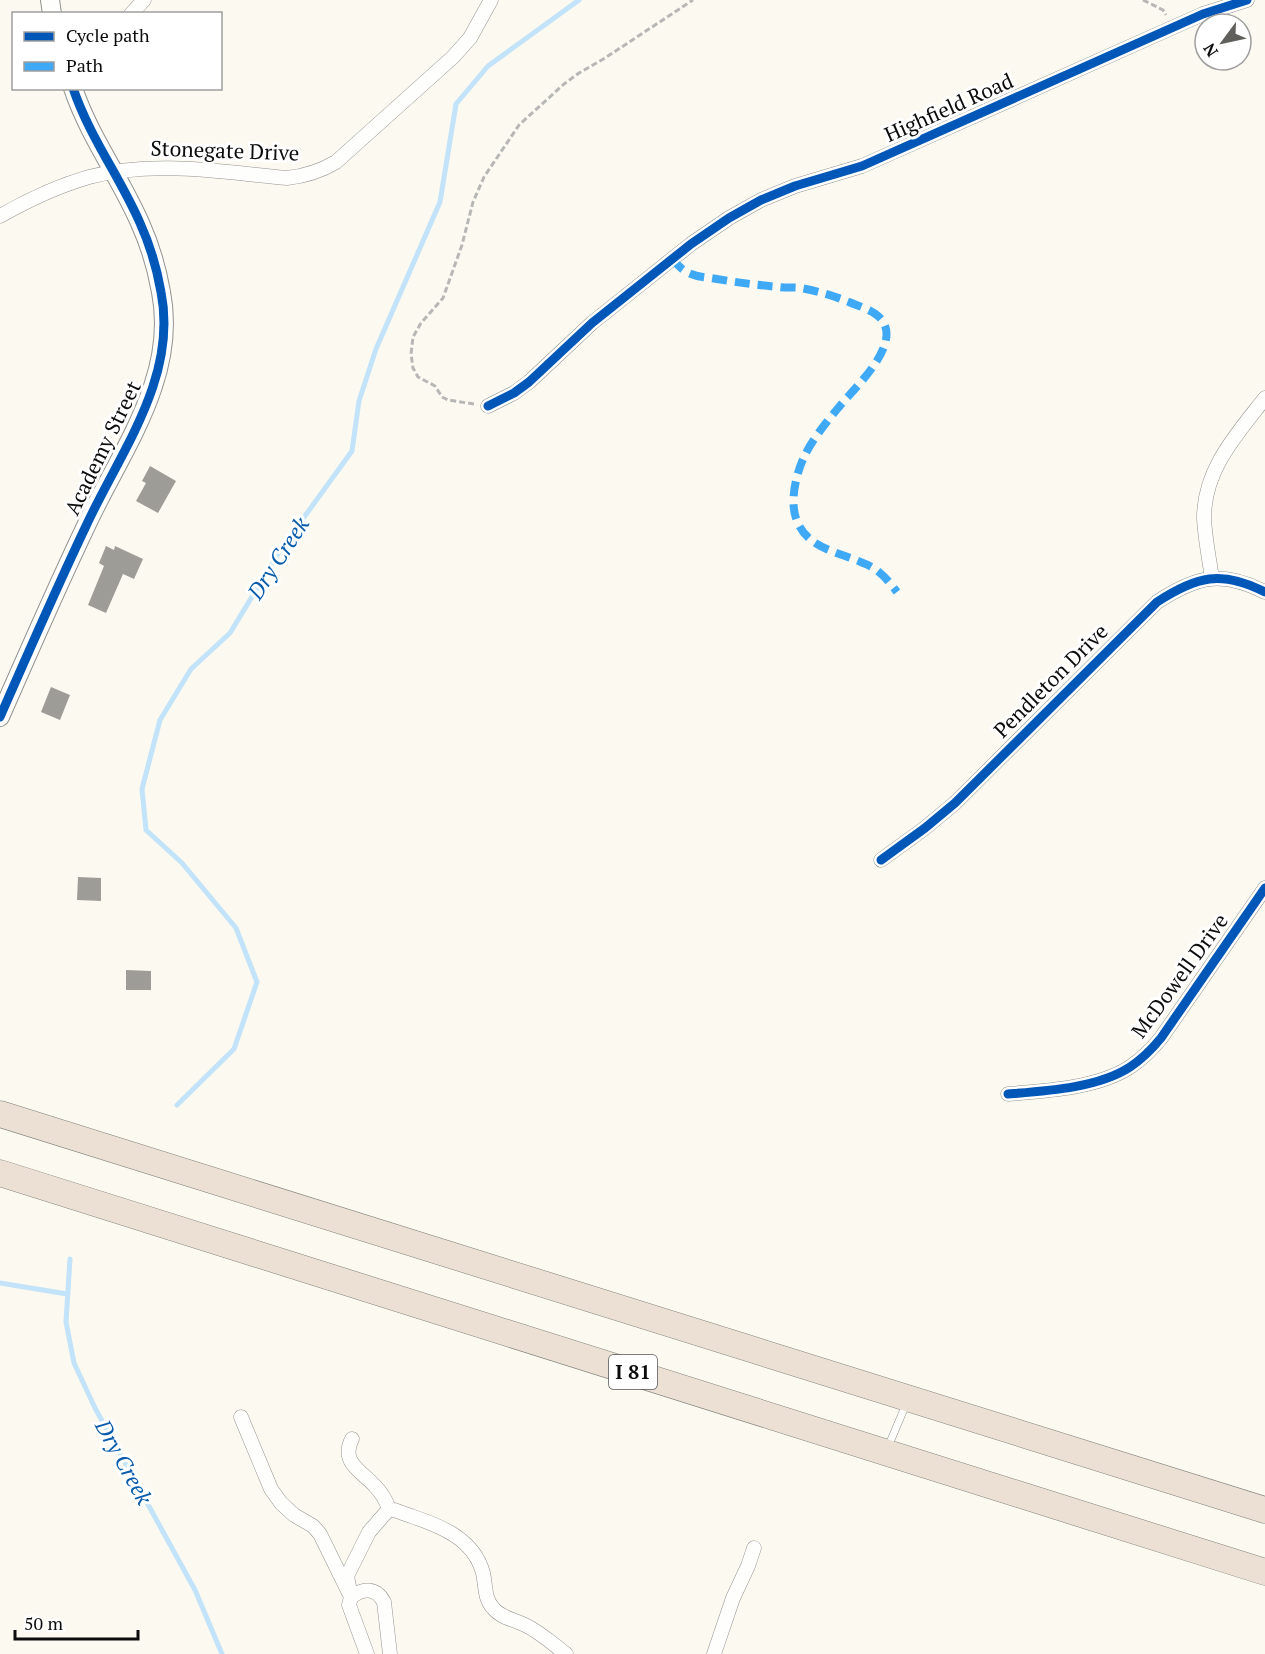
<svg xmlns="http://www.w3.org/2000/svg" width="1265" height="1654" font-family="'PT Serif',serif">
	<rect width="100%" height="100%" fill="#fbf9f0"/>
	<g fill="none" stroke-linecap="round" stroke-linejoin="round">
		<g stroke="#c2e3f9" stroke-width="5">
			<polyline points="177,1105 234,1049 257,982 236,928 182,863 146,830 142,789 160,720 191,669 230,633 281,549 352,451 359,401 376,349 440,202 456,104 488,66 579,0"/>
			<polyline points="70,1259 66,1322 74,1363 95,1408 195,1590 222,1654"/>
			<polyline points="0,1283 67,1294"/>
		</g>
	</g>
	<g fill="#9e9c96">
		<polygon points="150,466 176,481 158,513 136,501 146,483 142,481"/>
		<polygon points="106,546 114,550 115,546 143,559 134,579 123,574 106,613 88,605 104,566 99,563"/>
		<polygon points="51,687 70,695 60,720 41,712"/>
		<polygon points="78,877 101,878 101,901 77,900"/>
		<polygon points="126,970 151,971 151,990 126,990"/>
	</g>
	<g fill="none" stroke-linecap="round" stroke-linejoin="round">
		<g stroke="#94938f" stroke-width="8">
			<polyline id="service" points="888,1447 907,1402"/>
		</g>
		<g stroke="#94938f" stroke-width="15">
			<g id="minor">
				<polyline points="131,14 144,0"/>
				<path d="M 0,216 C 28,200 58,186 89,177 C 154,160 222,172 287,178 C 306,176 321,171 336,162 L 453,57 L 470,38 L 491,0"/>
				<polyline points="488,406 514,393 529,382 592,323 691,244 729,218 761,200 795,186 862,166 1203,14 1247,0"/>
				<path d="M 1212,578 C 1209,558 1205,538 1204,518 C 1204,469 1237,434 1265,398"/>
				<path d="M 881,860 L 925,828 L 955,803 L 1157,602 C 1197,576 1221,570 1265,592"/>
				<path d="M 1008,1094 C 1046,1091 1098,1088 1130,1067 C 1142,1059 1152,1049 1161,1038 L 1265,888"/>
				<polyline points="241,1417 271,1489 281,1503 294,1515 313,1526 320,1534 351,1597 349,1605 367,1654"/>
				<path d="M 352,1439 C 340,1462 361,1471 374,1485 C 381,1492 386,1500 389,1509 C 397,1510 404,1514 411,1516 C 441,1526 474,1539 483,1573 C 486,1586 484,1598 493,1608 C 501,1618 513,1619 525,1625 C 540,1632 553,1644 566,1654"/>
				<path d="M 389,1509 L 369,1532 L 347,1576 L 351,1597 C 363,1588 376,1587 384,1602 L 390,1654"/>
				<polyline points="714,1654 733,1598 748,1566 754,1548"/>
			</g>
		</g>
		<g stroke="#94938f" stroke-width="20">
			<g id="tertiary">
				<polyline points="50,0 52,14"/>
				<path d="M 0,717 C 28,653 56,589 86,526 C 120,452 178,378 161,292 C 157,269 150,245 140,223 C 120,177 89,136 73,88"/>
			</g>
		</g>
		<g stroke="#81807c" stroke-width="27">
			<g id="motorway">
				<polyline points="0,1114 1265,1510"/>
				<polyline points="0,1173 1265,1572"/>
			</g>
		</g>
		<g stroke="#b7b7b5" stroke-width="3" stroke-dasharray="6 3" stroke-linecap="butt">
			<polyline points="1143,0 1163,10 1166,15"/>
			<polyline points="474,404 448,400 442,397 435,386 418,377 413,368 411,354 413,337 421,323 443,298 462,245 473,202 484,177 519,125 564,84 579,73 605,58 693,0"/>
		</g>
		<use href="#service" stroke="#fefefd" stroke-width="7"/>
		<use href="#minor" stroke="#fefefd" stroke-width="14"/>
		<use href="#tertiary" stroke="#fefefd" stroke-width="18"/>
		<use href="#motorway" stroke="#ebe0d3" stroke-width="26"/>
		<path stroke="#3fa9f5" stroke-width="8" stroke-dasharray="15 8" stroke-linecap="butt" d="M 672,259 C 676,263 680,268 685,271 C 693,276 702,277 711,278 C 734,282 756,285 779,287 C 786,288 794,287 801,288 C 818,291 834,296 849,302 C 858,306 870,309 878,316 C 907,341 854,388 839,407 C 828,420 812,440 805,455 C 796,473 789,502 797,521 C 808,549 839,552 863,563 C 878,568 888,580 897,592"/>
		<g stroke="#fff" stroke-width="13">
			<g id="cycleway">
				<polyline points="488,406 514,393 529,382 592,323 691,244 729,218 761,200 795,186 862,166 1203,14 1247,0"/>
				<path d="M 0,717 C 28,653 56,589 86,526 C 120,452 178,378 161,292 C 157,269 150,245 140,223 C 120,177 89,136 73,88"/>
				<path d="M 881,860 L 925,828 L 955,803 L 1157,602 C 1197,576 1221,570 1265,592"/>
				<path d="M 1008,1094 C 1046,1091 1098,1088 1130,1067 C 1142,1059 1152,1049 1161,1038 L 1265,888"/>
			</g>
		</g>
		<use href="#cycleway" stroke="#0057b8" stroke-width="9"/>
	</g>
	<g text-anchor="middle" stroke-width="6" stroke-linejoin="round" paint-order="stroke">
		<rect fill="#fff" stroke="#555" stroke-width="1.5" x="609" y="1355" width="48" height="34" rx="4.5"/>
		<g font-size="20" font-weight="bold" fill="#0c0c0c">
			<text x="633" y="1379">I 81</text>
		</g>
		<g font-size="21" fill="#0c0c0c" stroke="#fff">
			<text transform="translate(949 108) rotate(-24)" y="7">Highfield Road</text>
			<text transform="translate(225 151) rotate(2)" y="7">Stonegate Drive</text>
			<text transform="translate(103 448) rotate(-64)" y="7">Academy Street</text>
			<text transform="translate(1051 681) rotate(-45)" y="7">Pendleton Drive</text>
			<text transform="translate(1180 976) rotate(-54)" y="7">McDowell Drive</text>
		</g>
		<g font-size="22" font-style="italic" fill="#095bab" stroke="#fff">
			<text transform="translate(278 558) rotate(-57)" y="8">Dry Creek</text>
			<text transform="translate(124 1462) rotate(61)" y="8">Dry Creek</text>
		</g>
	</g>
	<rect x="12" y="12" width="210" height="78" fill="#ffffff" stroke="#9e9e9e" stroke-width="1.5"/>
	<rect x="24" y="32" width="30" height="9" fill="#0057b8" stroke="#9e9e9e" stroke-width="1.5"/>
	<text x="66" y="42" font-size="18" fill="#0c0c0c">Cycle path</text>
	<rect x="24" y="62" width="30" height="9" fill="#3fa9f5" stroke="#9e9e9e" stroke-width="1.5"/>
	<text x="66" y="72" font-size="18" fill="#0c0c0c">Path</text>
	<g transform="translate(1223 42) rotate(237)"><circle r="28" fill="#ffffff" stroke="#9e9e9e" stroke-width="1.5"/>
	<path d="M0-4.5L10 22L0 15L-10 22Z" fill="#605f5c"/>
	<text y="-9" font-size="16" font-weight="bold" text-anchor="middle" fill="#0c0c0c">N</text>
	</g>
	<path d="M15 1630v9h123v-9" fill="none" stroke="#0c0c0c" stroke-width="3"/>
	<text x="24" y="1630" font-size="18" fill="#0c0c0c" stroke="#ffffff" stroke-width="4.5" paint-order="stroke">50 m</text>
</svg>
